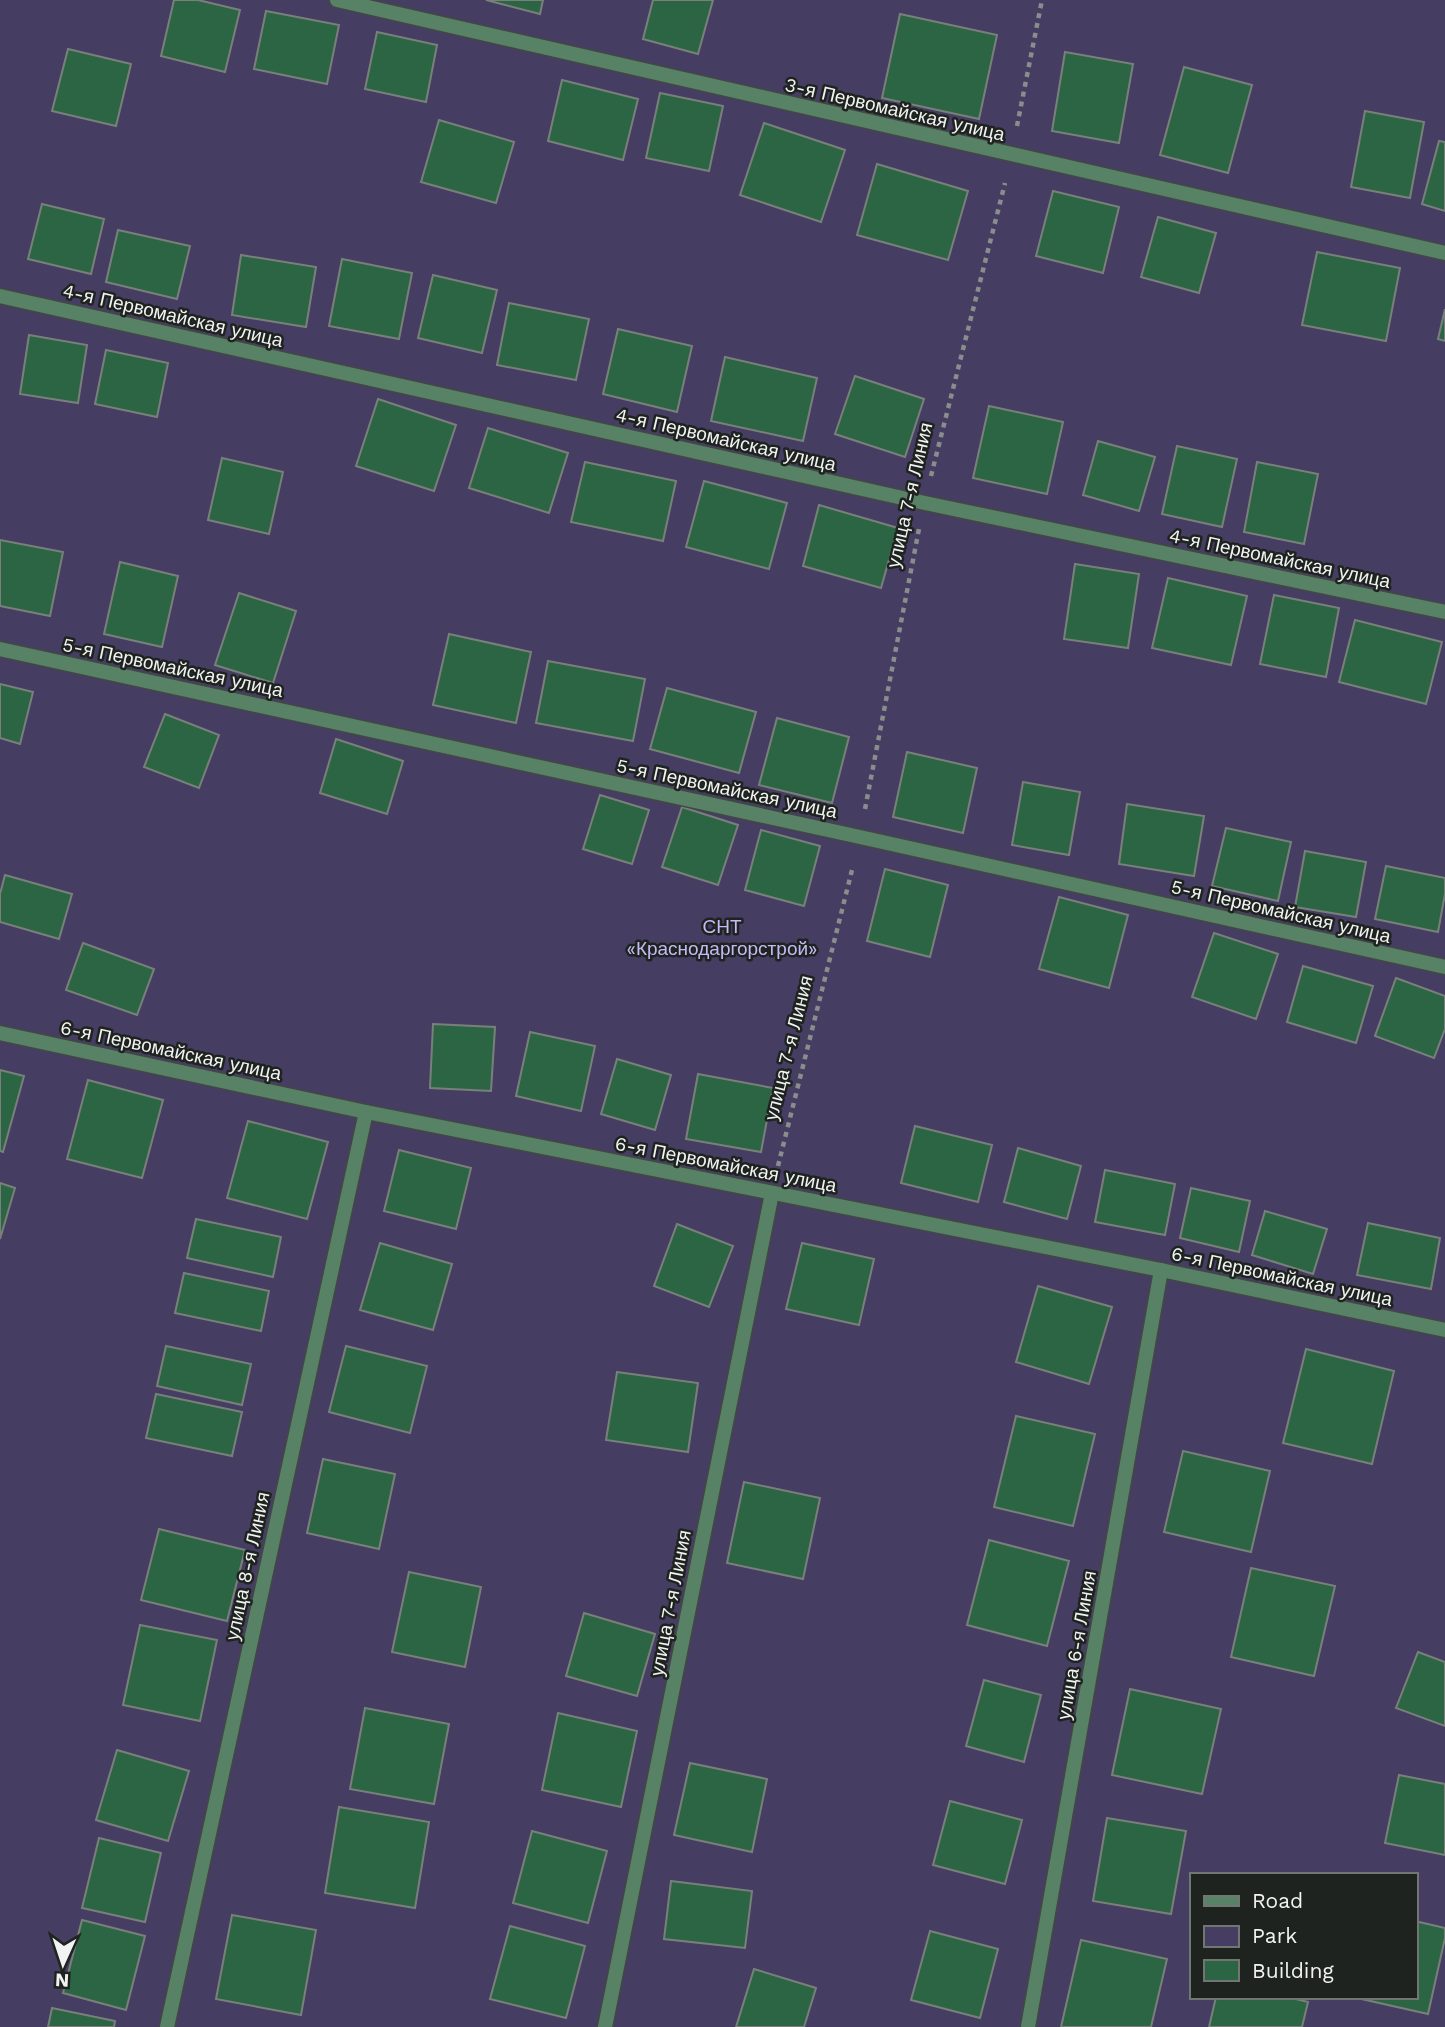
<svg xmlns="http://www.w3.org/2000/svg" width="1445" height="2027" font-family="'Work Sans',sans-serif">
	<rect width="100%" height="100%" fill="#272c29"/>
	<path fill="#463d63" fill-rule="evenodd" d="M 0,0 L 1445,0 L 1445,2027 L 0,2027 ZM 1191,1875 L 1415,1875 L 1415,1997 L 1191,1997 Z"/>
	<g fill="#2c6543" stroke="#79807b" stroke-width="2">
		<polygon points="174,0 198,0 240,10 225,72 161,56"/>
		<polygon points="486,0 543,0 540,14"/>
		<polygon points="653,0 713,0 698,54 643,39"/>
		<polygon points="266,11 339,25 327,84 254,69"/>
		<polygon points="900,14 997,35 979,119 882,98"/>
		<polygon points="377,32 437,45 426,102 365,89"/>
		<polygon points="68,49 131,64 116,126 52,111"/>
		<polygon points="1065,52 1133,64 1119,143 1052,131"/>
		<polygon points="1184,67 1252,85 1228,173 1160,155"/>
		<polygon points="562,80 638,99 623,160 548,141"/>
		<polygon points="660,93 723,106 709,171 646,158"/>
		<polygon points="1365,111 1424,122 1410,198 1351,187"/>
		<polygon points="439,120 514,142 496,203 421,182"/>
		<polygon points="764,123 845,150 821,222 740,195"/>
		<polygon points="1439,141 1445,142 1445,211 1422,204"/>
		<polygon points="877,164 968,191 948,260 857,235"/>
		<polygon points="1053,191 1119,207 1103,273 1036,256"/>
		<polygon points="42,204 104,219 91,274 28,259"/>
		<polygon points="1158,217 1216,233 1199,293 1141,277"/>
		<polygon points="118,230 190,246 177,299 106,282"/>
		<polygon points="1317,252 1400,268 1386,341 1302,325"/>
		<polygon points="241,255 316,267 306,327 232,315"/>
		<polygon points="342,259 412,273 399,339 329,326"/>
		<polygon points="433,275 497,290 482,353 418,338"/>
		<polygon points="509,303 589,319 576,380 497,365"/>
		<polygon points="1445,309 1445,341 1438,339"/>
		<polygon points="618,329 692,346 677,412 603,394"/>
		<polygon points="29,335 87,345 78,403 20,394"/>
		<polygon points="106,350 168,363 157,417 95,404"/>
		<polygon points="725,357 817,378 803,441 711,421"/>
		<polygon points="855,376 924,399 905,457 835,434"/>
		<polygon points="378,399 456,425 434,491 356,466"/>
		<polygon points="989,406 1063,422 1047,494 973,478"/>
		<polygon points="488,428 568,453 549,513 469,488"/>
		<polygon points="1098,441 1155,457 1139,511 1083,495"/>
		<polygon points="1177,446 1237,459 1222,527 1162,514"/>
		<polygon points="222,458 283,472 269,534 208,520"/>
		<polygon points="585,462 676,481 663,541 571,522"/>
		<polygon points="1257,462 1318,474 1304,544 1244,532"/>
		<polygon points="704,481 787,503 769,569 686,547"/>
		<polygon points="819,505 898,528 881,588 803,566"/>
		<polygon points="0,540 63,552 50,616 0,606"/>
		<polygon points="120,562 178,576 162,647 104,634"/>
		<polygon points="1075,564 1139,574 1128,648 1064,639"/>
		<polygon points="1168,578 1247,596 1231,665 1152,648"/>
		<polygon points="239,593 296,611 273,683 215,665"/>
		<polygon points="1274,595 1339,608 1326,677 1260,664"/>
		<polygon points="1355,620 1442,642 1426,704 1339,682"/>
		<polygon points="449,634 531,652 516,723 433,705"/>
		<polygon points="548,661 645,679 633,741 536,723"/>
		<polygon points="0,684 33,692 20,744 0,738"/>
		<polygon points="667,688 756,712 739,773 650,749"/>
		<polygon points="165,714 219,735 199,788 144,767"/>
		<polygon points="777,718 849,737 832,803 759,785"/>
		<polygon points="336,739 403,761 387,814 320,793"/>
		<polygon points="907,752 977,768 963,833 893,817"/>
		<polygon points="1023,782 1080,792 1069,855 1012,845"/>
		<polygon points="600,795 649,810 632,864 583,849"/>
		<polygon points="1127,804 1204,816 1194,876 1119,864"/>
		<polygon points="682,807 738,825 718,885 662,867"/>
		<polygon points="1226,828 1291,842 1278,901 1212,886"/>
		<polygon points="761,830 820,846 804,906 745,890"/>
		<polygon points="1305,851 1366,862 1356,917 1295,907"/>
		<polygon points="1386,866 1445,878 1445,894 1438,932 1375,919"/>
		<polygon points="885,869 948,885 930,957 867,941"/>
		<polygon points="5,875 72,894 59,939 0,922 0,894"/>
		<polygon points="1059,897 1128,915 1109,988 1039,969"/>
		<polygon points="1214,933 1278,954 1256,1019 1192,997"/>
		<polygon points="83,943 154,969 137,1015 66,990"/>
		<polygon points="1303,966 1373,986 1356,1043 1287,1022"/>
		<polygon points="1396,978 1445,996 1445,1029 1434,1058 1375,1036"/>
		<polygon points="433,1024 495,1027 491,1091 430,1088"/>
		<polygon points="530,1032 595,1046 581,1111 516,1096"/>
		<polygon points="617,1059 671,1075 655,1130 601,1114"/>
		<polygon points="0,1070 24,1076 3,1152 0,1151"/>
		<polygon points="698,1074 773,1088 761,1152 686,1139"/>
		<polygon points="88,1080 163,1100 142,1178 67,1159"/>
		<polygon points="248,1121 328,1142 307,1219 227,1198"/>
		<polygon points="915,1126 992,1145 978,1202 901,1183"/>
		<polygon points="1018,1148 1081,1166 1067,1219 1004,1202"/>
		<polygon points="399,1150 471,1168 456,1229 384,1211"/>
		<polygon points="1105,1170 1175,1184 1165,1235 1095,1222"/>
		<polygon points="0,1183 15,1188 0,1239"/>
		<polygon points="1191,1188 1250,1201 1239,1252 1180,1238"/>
		<polygon points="1265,1211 1327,1229 1313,1274 1252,1255"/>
		<polygon points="196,1219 281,1237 273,1277 187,1258"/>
		<polygon points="1368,1223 1440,1238 1431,1289 1357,1275"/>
		<polygon points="677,1224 733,1246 709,1307 654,1286"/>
		<polygon points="380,1243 452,1264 433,1330 360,1310"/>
		<polygon points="802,1243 874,1259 859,1325 786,1309"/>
		<polygon points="184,1273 269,1291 261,1331 175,1313"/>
		<polygon points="1038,1286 1112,1307 1089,1384 1016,1362"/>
		<polygon points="166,1346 251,1364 242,1405 157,1386"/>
		<polygon points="346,1346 427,1366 410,1433 329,1412"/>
		<polygon points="1306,1349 1394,1371 1372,1464 1283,1443"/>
		<polygon points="617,1372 698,1383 688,1452 606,1440"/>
		<polygon points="156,1394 242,1412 232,1456 146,1438"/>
		<polygon points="1016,1416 1095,1434 1073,1526 994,1507"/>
		<polygon points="1183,1451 1270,1471 1251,1552 1164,1532"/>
		<polygon points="323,1459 395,1474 379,1549 307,1533"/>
		<polygon points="744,1482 820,1498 803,1579 727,1563"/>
		<polygon points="159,1529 245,1550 227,1621 141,1600"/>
		<polygon points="989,1540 1069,1561 1047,1646 967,1625"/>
		<polygon points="1251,1568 1335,1586 1314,1676 1231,1657"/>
		<polygon points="409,1572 481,1587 465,1667 392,1652"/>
		<polygon points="584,1613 655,1634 637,1696 566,1676"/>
		<polygon points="140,1625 217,1640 200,1721 123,1705"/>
		<polygon points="1418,1652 1445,1662 1445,1726 1396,1708"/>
		<polygon points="984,1680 1041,1695 1024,1762 966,1746"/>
		<polygon points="1130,1689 1221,1709 1202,1794 1112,1775"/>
		<polygon points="365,1708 449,1724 434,1804 350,1789"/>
		<polygon points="558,1713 637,1731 621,1807 542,1790"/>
		<polygon points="117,1750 189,1771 168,1841 96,1820"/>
		<polygon points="690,1763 767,1779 752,1852 674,1835"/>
		<polygon points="1399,1775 1445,1784 1445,1855 1385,1843"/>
		<polygon points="950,1801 1022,1820 1005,1884 933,1865"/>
		<polygon points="339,1807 429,1822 415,1908 325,1893"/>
		<polygon points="1107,1818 1186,1831 1171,1914 1093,1901"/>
		<polygon points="532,1831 607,1851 588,1923 513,1903"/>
		<polygon points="99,1838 161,1853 145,1922 82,1908"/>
		<polygon points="671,1881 752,1891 745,1948 664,1939"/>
		<polygon points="232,1915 316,1930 301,2015 216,1999"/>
		<polygon points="82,1920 145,1936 126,2010 63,1993"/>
		<polygon points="1415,1921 1445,1928 1445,1938 1428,2014 1357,1998 1415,1997"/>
		<polygon points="510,1926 585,1946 566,2018 490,1999"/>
		<polygon points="930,1931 998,1949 980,2018 911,2000"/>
		<polygon points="1081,1940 1167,1959 1151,2027 1061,2027"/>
		<polygon points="754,1969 816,1988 804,2027 736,2027"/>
		<polygon points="1216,1997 1288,1997 1308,2002 1302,2027 1209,2027"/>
		<polygon points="52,2008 115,2021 114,2027 48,2027"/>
	</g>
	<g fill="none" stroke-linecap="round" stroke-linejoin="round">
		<g stroke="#434845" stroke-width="17">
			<g id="street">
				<polyline points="337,0 1445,253"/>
				<polyline points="0,296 925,503 1445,612"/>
				<polyline points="0,649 860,837 1445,967"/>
				<polyline points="0,1033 366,1112 1161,1270 1445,1330"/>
				<polyline points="167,2027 366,1112"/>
				<polyline points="605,2027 772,1193"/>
				<polyline points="1028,2027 1161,1270"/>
			</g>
		</g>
		<g stroke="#898d8b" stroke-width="4.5" stroke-dasharray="5 5" stroke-linecap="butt">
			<polyline points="1017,126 1042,0"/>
			<polyline points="931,476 1005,183"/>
			<polyline points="865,809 919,529"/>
			<polyline points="778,1166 853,866"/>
		</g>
		<use href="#street" stroke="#588266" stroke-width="14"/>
	</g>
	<g text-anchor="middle" stroke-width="5" stroke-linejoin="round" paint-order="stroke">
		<g font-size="19" fill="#f0f3f1" stroke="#1e231f">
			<text transform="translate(895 109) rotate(13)" y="7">3-я Первомайская улица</text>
			<text transform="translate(173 315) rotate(13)" y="7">4-я Первомайская улица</text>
			<text transform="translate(726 439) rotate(13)" y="7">4-я Первомайская улица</text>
			<text transform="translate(909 495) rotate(-77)" y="7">улица 7-я Линия</text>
			<text transform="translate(1280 558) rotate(12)" y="7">4-я Первомайская улица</text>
			<text transform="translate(173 667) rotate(12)" y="7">5-я Первомайская улица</text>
			<text transform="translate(727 788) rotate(12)" y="7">5-я Первомайская улица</text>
			<text transform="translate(1281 911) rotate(13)" y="7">5-я Первомайская улица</text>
			<text transform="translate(788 1048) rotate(-76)" y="7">улица 7-я Линия</text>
			<text transform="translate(171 1050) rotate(12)" y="7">6-я Первомайская улица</text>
			<text transform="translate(726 1164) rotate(11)" y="7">6-я Первомайская улица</text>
			<text transform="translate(1282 1276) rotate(12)" y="7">6-я Первомайская улица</text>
			<text transform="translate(247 1566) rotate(-78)" y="7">улица 8-я Линия</text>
			<text transform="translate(670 1603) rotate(-79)" y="7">улица 7-я Линия</text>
			<text transform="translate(1076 1645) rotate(-80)" y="7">улица 6-я Линия</text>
		</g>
		<g font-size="19" fill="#c5b8f7" stroke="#1e231f">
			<text x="722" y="933">СНТ<tspan x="722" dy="22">«Краснодаргорстрой»</tspan></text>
		</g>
	</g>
	<rect x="1190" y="1873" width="228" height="126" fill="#1e231f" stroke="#727673" stroke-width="2"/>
	<rect x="1204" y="1896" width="35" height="10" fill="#588266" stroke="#727673" stroke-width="2"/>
	<text x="1252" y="1908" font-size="21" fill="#f0f3f1">Road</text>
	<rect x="1204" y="1926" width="35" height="21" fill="#463d63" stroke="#727673" stroke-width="2"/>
	<text x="1252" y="1943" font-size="21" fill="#f0f3f1">Park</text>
	<rect x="1204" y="1960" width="35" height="21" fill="#2c6543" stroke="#727673" stroke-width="2"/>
	<text x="1252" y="1978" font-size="21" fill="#f0f3f1">Building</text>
	<g transform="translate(63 1964) rotate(183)" stroke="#1e231f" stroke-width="5" paint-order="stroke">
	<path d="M0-5L12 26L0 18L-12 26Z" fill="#f0f3f1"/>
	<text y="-10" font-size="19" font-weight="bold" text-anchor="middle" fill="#f0f3f1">N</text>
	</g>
</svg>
